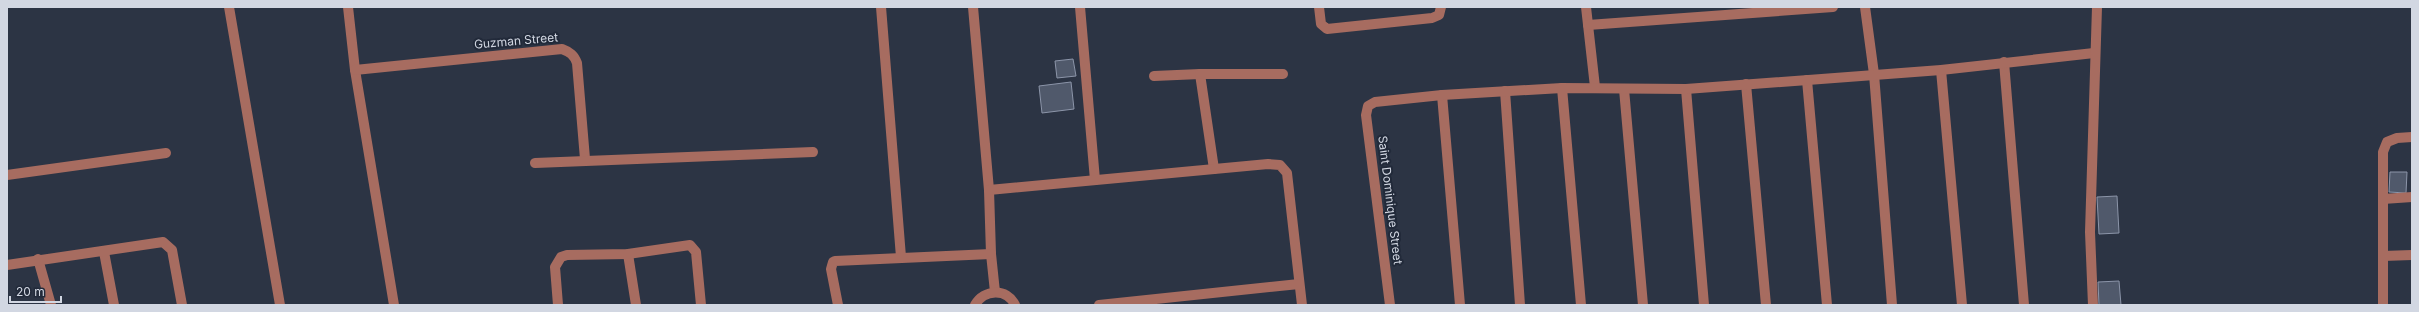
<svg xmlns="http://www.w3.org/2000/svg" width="2419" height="312" font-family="Inter,sans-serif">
	<rect width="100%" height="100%" fill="#2c3444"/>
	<g fill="#50596b" stroke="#8c95a9">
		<polygon points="1073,59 1076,76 1057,78 1055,61"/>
		<polygon points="1071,82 1074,109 1042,113 1039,86"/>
		<polygon points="2390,172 2407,172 2406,193 2389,192"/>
		<polygon points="2117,196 2119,233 2099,234 2097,197"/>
		<polygon points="2119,281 2121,305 2099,305 2098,282"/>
	</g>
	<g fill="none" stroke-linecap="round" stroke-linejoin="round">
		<g stroke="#a76c60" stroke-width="10">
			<polyline points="229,7 280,305"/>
			<polyline points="348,7 355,70 394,305"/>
			<polyline points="881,7 901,257"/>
			<polyline points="973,7 989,190 991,254 995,292"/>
			<polyline points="1080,7 1095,180"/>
			<polyline points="1319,7 1321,24 1327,29 1432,18 1439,15 1441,7"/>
			<polyline points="1586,7 1595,87"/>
			<polyline points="1865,7 1874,74 1892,305"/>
			<polyline points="1588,25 1833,7"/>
			<polyline points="2004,62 2024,305"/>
			<path d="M 355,70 L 562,49 C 570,52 574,55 577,63 L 585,159"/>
			<polyline points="1941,70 1962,305"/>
			<polyline points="1154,76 1200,74"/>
			<polyline points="1807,80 1827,305"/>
			<polyline points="1746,84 1766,305"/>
			<polyline points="1562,88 1581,305"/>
			<polyline points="1624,89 1643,305"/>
			<polyline points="1686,89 1704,305"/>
			<polyline points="1505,91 1520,305"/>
			<polyline points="1442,95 1460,305"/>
			<polyline points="535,163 813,152"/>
			<polyline points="1214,169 1200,74 1283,74"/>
			<polyline points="7,175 166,153"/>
			<polyline points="989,190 1268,164 1280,165 1287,173 1302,305"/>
			<polyline points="2383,199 2412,197"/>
			<polyline points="104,252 114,305"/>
			<polyline points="628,254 636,305"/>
			<polyline points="2383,256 2412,255"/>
			<polyline points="38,259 51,305"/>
			<polyline points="7,265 163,242 172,250 182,305"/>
			<polyline points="558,305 555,267 561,257 567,255 628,254 690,245 696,252 701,305"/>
			<polyline points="838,305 831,269 833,262 835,261 991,254"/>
			<path d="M 975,305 C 984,289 1007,288 1015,305"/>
			<polyline points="1099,305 1299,284"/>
			<polyline points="1390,305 1366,115 1368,106 1375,102 1442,95 1562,88 1686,89 1941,70 2094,53"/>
			<polyline points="2093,305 2090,232 2097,7"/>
			<polyline points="2383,305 2383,152 2387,142 2397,138 2412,137"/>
		</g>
	</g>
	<g text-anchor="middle" stroke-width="4" stroke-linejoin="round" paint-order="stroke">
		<g font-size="12" fill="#d2d7e2" stroke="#222a3a">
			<text transform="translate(516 41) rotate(-5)" y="4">Guzman Street</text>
			<text transform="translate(1390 200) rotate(83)" y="4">Saint Dominique Street</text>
		</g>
	</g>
	<rect width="2419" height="312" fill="none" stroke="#d2d7e2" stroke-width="16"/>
	<path d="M10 296v6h51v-6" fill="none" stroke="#d2d7e2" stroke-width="2"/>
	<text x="16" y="296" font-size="12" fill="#d2d7e2" stroke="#222a3a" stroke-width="3" paint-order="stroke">20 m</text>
</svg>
